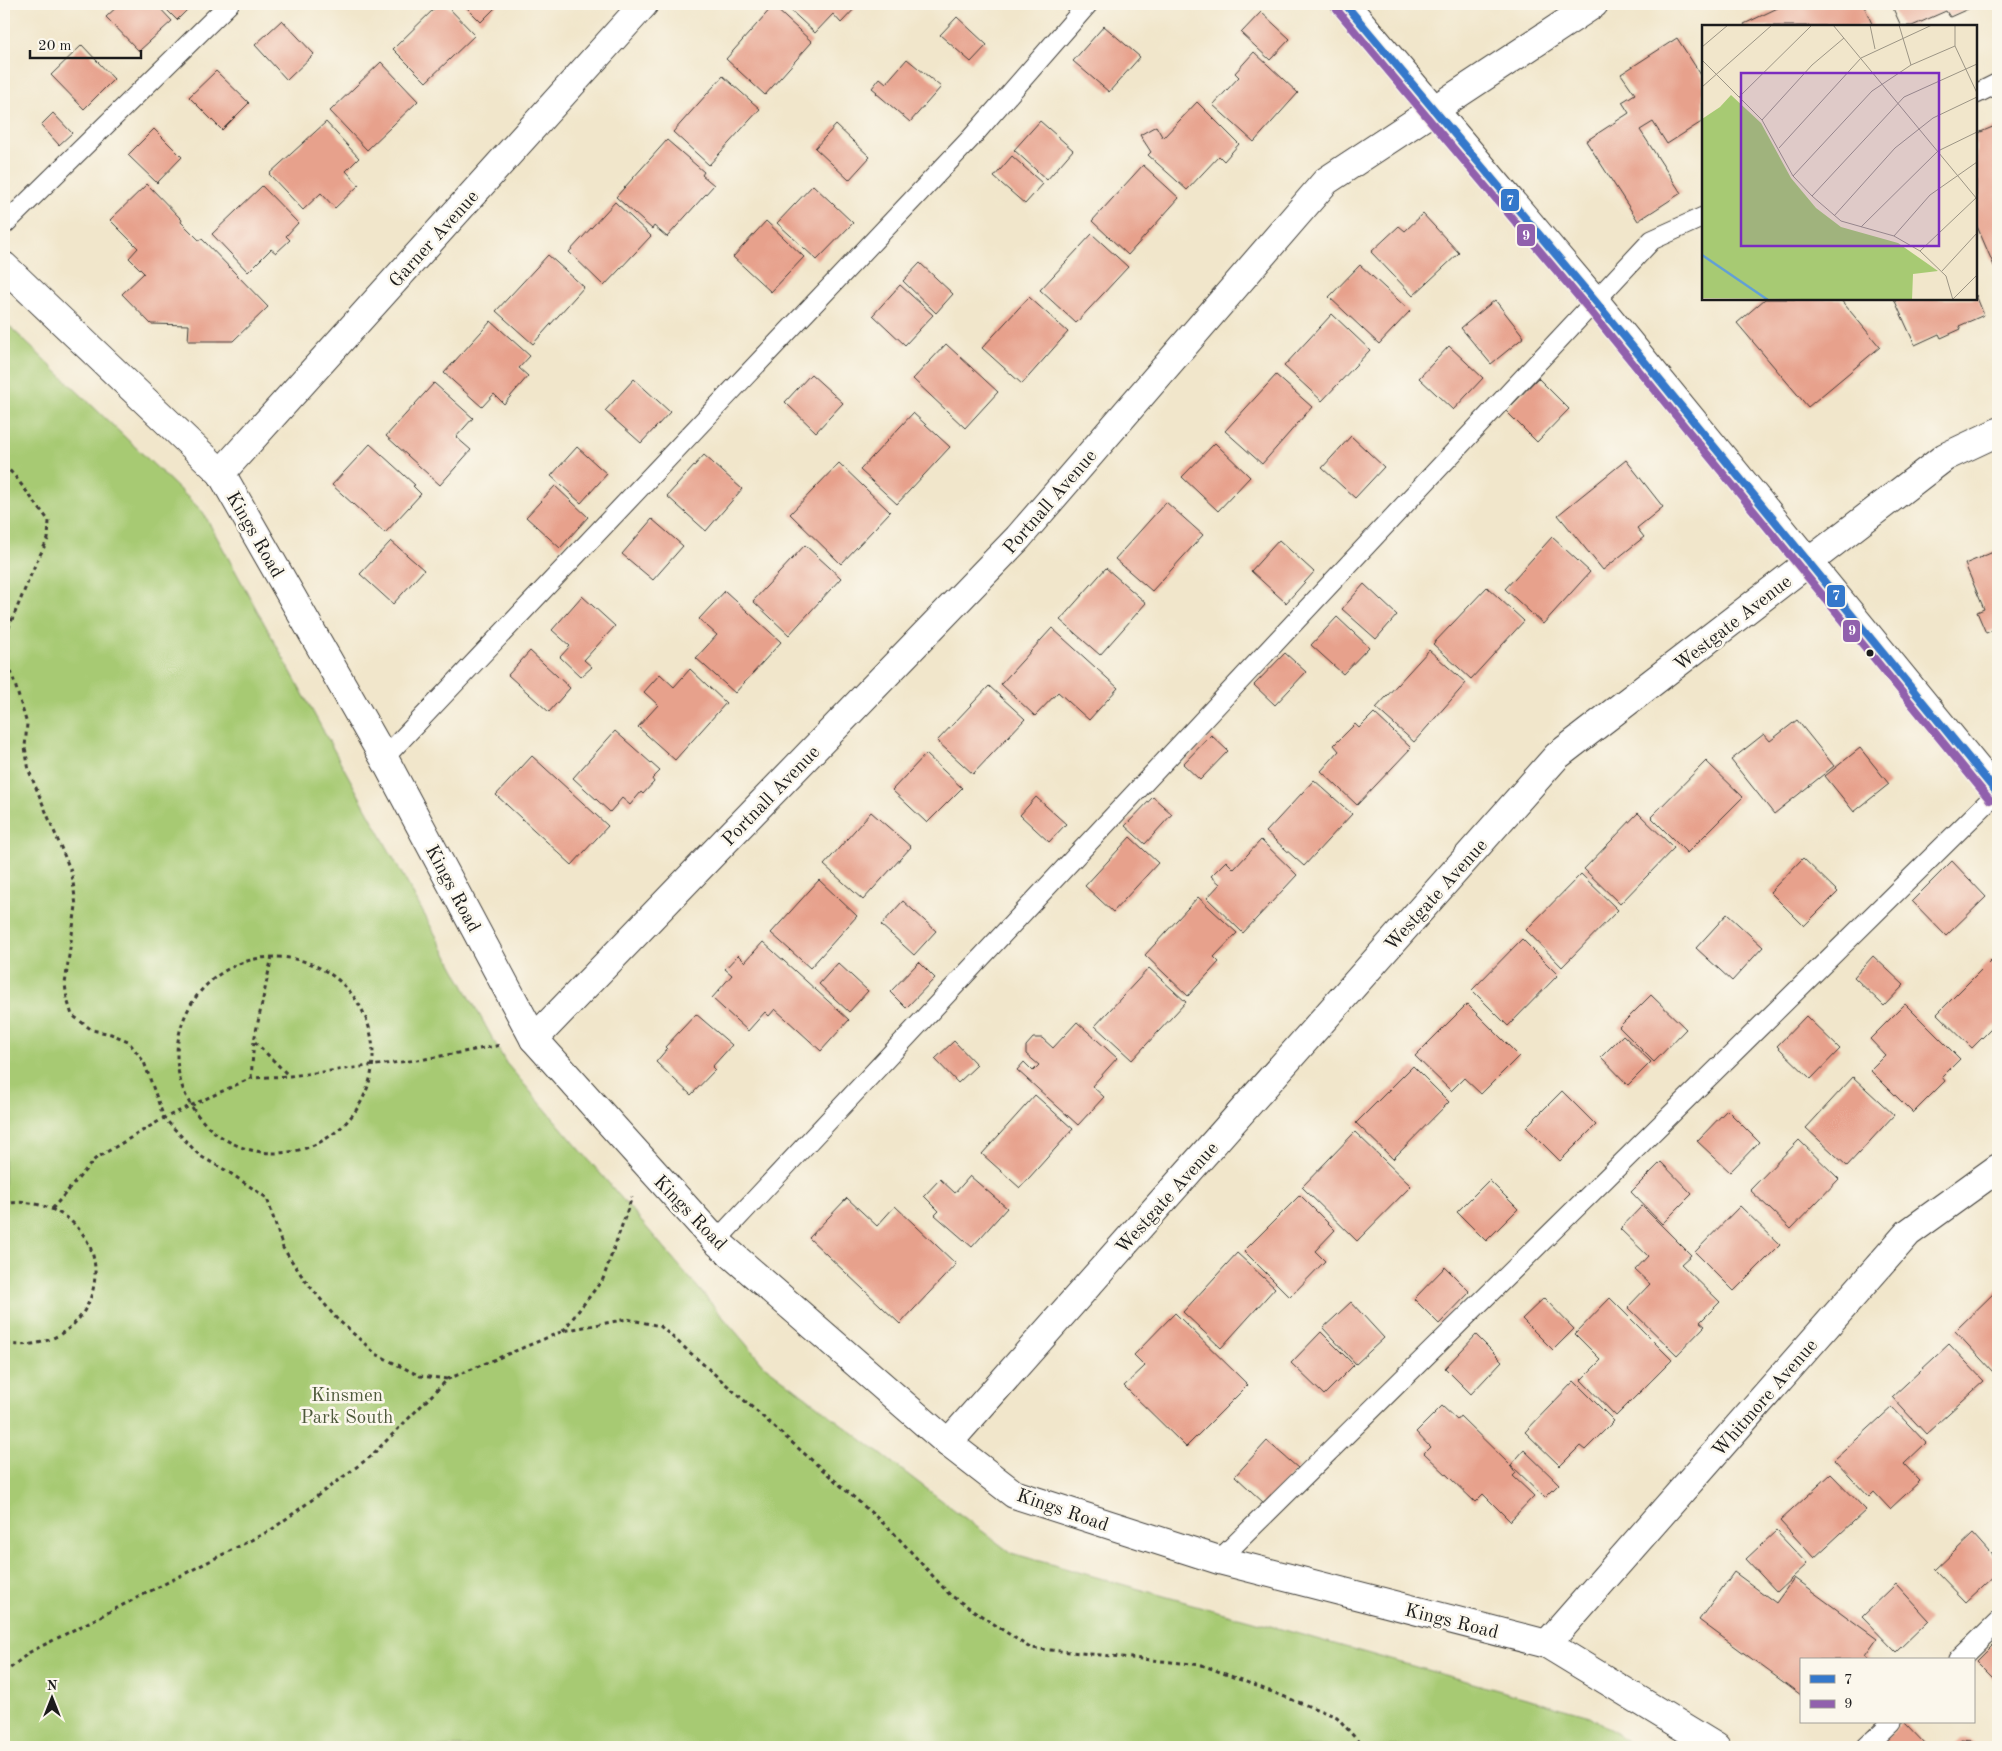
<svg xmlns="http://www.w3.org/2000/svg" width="2002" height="1751" font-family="'Old Standard TT',serif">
	<rect width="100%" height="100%" fill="#fbf7ec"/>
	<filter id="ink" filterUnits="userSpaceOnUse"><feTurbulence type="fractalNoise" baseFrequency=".02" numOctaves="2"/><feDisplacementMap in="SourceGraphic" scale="10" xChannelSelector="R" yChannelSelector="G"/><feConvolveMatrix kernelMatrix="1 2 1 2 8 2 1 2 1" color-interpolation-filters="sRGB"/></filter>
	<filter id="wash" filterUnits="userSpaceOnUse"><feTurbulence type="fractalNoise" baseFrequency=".0096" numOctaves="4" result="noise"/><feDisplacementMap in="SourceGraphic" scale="20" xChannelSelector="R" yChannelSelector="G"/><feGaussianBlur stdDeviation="1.12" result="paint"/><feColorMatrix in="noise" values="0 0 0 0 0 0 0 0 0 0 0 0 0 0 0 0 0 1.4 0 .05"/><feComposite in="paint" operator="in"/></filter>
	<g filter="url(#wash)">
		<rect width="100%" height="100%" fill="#f1e6cb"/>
		<polygon fill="#a7ca73" stroke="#627348" points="4,321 203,512 506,1063 764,1365 1011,1553 1590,1716 1636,1747 4,1747"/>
		<g id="blocks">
			<g fill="#e7a18c">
				<polygon points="120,4 156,4 172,21 139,51 106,17"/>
				<polygon points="161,4 193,4 177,20"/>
				<polygon points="439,4 445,4 475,35 426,82 393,49"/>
				<polygon points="463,4 499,4 481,22"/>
				<polygon points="784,4 859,4 841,23 833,14 815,33"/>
				<polygon points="1786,4 1791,4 1793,8 1802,4 1863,4 1873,26 1745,26 1744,24"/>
				<polygon points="1891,4 1979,4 1950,17 1946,11 1912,26 1901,26"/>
				<polygon points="773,6 812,42 765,95 726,59"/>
				<polygon points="1261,12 1290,39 1270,60 1241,33"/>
				<polygon points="957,17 987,45 971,62 940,35"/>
				<polygon points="282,20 314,54 287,80 255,45"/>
				<polygon points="1104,26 1140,57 1109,92 1073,61"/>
				<polygon points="1677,38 1703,78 1703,121 1667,144 1653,122 1640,130 1681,193 1638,221 1586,141 1629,113 1622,102 1635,94 1621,74"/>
				<polygon points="82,45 114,79 84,109 51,75"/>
				<polygon points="1254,52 1298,93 1254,142 1213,105 1239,77 1235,73"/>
				<polygon points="907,59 941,87 910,122 876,93 877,92 872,88 880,78 886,83"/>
				<polygon points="381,62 418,101 367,150 330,111"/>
				<polygon points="216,71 249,103 222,130 189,97"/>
				<polygon points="723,76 760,109 709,165 673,132"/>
				<polygon points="1197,102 1239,144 1224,161 1219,156 1187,190 1148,155 1151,152 1140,135 1156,126 1163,138"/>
				<polygon points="53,113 72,133 59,145 41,125"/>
				<polygon points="1040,121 1073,150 1047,180 1014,150"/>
				<polygon points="326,122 359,158 346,171 359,185 335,208 321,193 303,210 269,174"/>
				<polygon points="836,125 870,157 849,180 815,148"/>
				<polygon points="1995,126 1998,134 1998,141 1995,143 1998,150 1998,275 1976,224 1976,134"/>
				<polygon points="154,129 182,157 157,183 128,155"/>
				<polygon points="667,140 704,172 702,175 714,185 667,237 654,226 652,229 616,197"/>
				<polygon points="1012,156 1043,184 1025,204 994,177"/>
				<polygon points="1143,165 1179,198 1128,255 1092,221"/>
				<polygon points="147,184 182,220 181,222 199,240 202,239 268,307 233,341 188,341 189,325 151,324 122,294 144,273 129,258 138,248 110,220"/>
				<polygon points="813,185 853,223 817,260 777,223"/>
				<polygon points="262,186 298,223 286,236 290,240 276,253 271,249 248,272 212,234"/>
				<polygon points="615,202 651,236 604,286 569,252"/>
				<polygon points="1423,214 1459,253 1413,296 1371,252 1399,226 1405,231"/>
				<polygon points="766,221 804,257 771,292 733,257"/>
				<polygon points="1092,234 1128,267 1076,323 1040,290"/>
				<polygon points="548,255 584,287 533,344 496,311"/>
				<polygon points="920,263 953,294 936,313 903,281"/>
				<polygon points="1360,265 1410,311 1379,344 1329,297"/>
				<polygon points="900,285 933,315 905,345 873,315"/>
				<polygon points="1976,295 1984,315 1959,326 1961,329 1941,338 1939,334 1915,345 1894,299 1976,299"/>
				<polygon points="1029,297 1068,332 1022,384 982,348"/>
				<polygon points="1765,299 1840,299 1880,347 1808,407 1737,323"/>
				<polygon points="1495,300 1524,337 1491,364 1461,328"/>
				<polygon points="1332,314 1370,350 1322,401 1284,366"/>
				<polygon points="491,321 530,356 519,368 528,376 504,404 494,394 482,407 444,373"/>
				<polygon points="946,344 998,392 965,428 913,379"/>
				<polygon points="1449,346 1483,378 1453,410 1419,378"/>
				<polygon points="811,374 843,403 816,432 785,402"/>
				<polygon points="1276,375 1312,407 1262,464 1225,431"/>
				<polygon points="1538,378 1569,409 1537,442 1506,411"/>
				<polygon points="634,379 670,412 641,443 605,411"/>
				<polygon points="434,383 473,418 456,437 471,450 440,485 386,436"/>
				<polygon points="913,413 950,447 897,504 860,470"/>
				<polygon points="1351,436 1384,467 1355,498 1322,468"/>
				<polygon points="1215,443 1250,477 1218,511 1182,477"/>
				<polygon points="370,444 415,485 413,486 421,494 385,533 332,485"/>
				<polygon points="577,447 607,474 581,503 551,476"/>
				<polygon points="704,455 742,489 706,531 667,496"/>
				<polygon points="1626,460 1663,507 1637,528 1644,537 1603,570 1558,515"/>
				<polygon points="839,463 890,512 841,564 790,514"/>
				<polygon points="555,486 588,517 560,548 526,517"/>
				<polygon points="1166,502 1203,535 1152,591 1115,559"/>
				<polygon points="652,519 683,546 653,580 622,554"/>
				<polygon points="1552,537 1590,572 1543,624 1505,589"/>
				<polygon points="1279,540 1314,572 1286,603 1251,571"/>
				<polygon points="391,541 424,570 393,604 360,574"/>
				<polygon points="805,545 841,578 789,635 753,601"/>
				<polygon points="1998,550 1998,628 1986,633 1977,612 1984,609 1965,564"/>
				<polygon points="1106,568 1146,603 1100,655 1060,620"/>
				<polygon points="1364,584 1397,615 1376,639 1342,609"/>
				<polygon points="1487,587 1524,621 1471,679 1433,644"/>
				<polygon points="725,591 781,642 735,693 696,658 717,635 699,619"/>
				<polygon points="582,596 615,626 584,660 592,667 581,677 560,657 570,646 552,630"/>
				<polygon points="1337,617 1369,647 1343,674 1311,645"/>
				<polygon points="1052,628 1118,688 1089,720 1058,692 1035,716 1001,684"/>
				<polygon points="1429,650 1466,683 1414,742 1376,708"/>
				<polygon points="530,651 570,688 549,712 508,675"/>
				<polygon points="1285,653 1306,672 1275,705 1254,685"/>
				<polygon points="690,669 726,703 675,760 638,727 658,705 644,692 660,674 674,687"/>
				<polygon points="989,686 1025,719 973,774 937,741"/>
				<polygon points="1374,713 1411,748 1357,805 1321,771 1339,751 1334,745 1355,724 1359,728"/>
				<polygon points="1797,720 1834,766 1774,814 1731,760 1764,734 1770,741"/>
				<polygon points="615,731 660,771 652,779 654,782 643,794 641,792 630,805 622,798 610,812 573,778"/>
				<polygon points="1211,735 1228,751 1200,780 1183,764"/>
				<polygon points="1860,748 1889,784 1854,812 1825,776"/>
				<polygon points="926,754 962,788 927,823 892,790"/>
				<polygon points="532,756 608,826 572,865 496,795"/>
				<polygon points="1706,761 1743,797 1687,853 1651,817"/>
				<polygon points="1314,780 1352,814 1304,866 1266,832"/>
				<polygon points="1036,797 1066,824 1049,842 1020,815"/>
				<polygon points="1153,797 1172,814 1145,844 1125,826"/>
				<polygon points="871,812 911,847 863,900 824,865"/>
				<polygon points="1638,813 1674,848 1620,904 1584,869"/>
				<polygon points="1130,837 1158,863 1113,912 1085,886"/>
				<polygon points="1261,840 1297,875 1243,933 1207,898 1220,884 1211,876 1226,861 1234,869"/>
				<polygon points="1803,858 1838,892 1804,926 1770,892"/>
				<polygon points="1952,861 1986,897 1946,936 1912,901"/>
				<polygon points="1581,874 1618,910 1562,967 1526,930"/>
				<polygon points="819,880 857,916 810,968 771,933"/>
				<polygon points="1198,897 1237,933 1214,957 1219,962 1188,996 1145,955"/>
				<polygon points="903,901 936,931 914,955 881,925"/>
				<polygon points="1727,914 1763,947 1732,981 1696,948"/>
				<polygon points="1522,939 1558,975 1508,1026 1472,990"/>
				<polygon points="763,942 849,1020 821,1051 775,1009 769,1016 765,1012 748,1031 712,998 732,975 725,969 738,955 745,962"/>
				<polygon points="1873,956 1904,985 1884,1006 1854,977"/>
				<polygon points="1991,960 1998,966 1998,1029 1995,1025 1972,1048 1937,1014"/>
				<polygon points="919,962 935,978 906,1008 890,992"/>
				<polygon points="838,963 868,991 849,1012 819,984"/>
				<polygon points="1149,968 1186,1002 1132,1060 1095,1026"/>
				<polygon points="1651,995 1686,1029 1654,1062 1619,1027"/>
				<polygon points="1467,1004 1519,1056 1481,1094 1464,1078 1451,1091 1415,1056"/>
				<polygon points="1905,1004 1960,1059 1942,1077 1945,1081 1913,1113 1870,1070 1885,1055 1870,1039"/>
				<polygon points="696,1014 732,1045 712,1067 715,1070 691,1095 656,1062 667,1049 665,1047"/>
				<polygon points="1806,1016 1840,1049 1811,1079 1777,1046"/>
				<polygon points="1077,1022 1117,1058 1092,1086 1104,1097 1078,1125 1017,1070 1024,1062 1033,1071 1039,1065 1026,1054 1026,1046 1033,1038 1042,1038 1053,1048"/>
				<polygon points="1623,1035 1651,1062 1628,1085 1601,1057"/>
				<polygon points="954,1041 977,1065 958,1083 935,1059"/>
				<polygon points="1413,1066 1449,1102 1393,1159 1356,1123"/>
				<polygon points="1853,1077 1894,1115 1847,1166 1806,1128"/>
				<polygon points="1562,1091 1596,1125 1560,1161 1526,1127"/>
				<polygon points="1035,1095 1073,1129 1020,1188 982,1154"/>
				<polygon points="1727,1110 1759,1142 1730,1172 1697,1141"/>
				<polygon points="1355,1132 1411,1186 1357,1241 1302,1187"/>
				<polygon points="1799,1140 1839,1179 1791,1229 1750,1190"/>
				<polygon points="1661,1162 1692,1194 1662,1224 1631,1192"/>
				<polygon points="970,1176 1007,1208 972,1247 935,1215 939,1211 924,1196 940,1179 955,1193"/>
				<polygon points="1489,1180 1518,1209 1486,1241 1457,1212"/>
				<polygon points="1300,1195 1335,1230 1315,1251 1325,1261 1290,1297 1244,1251"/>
				<polygon points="847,1198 877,1226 895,1206 956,1264 900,1324 809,1238"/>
				<polygon points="1642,1206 1691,1255 1681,1264 1720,1302 1700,1322 1705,1326 1677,1355 1628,1307 1650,1284 1635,1270 1648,1256 1620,1229"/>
				<polygon points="1740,1206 1780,1245 1734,1291 1695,1252"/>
				<polygon points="1237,1253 1275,1288 1221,1348 1183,1312"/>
				<polygon points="1445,1267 1470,1292 1439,1324 1414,1299"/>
				<polygon points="1998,1289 1998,1367 1993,1372 1955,1331"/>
				<polygon points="1544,1298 1574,1329 1553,1350 1522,1319"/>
				<polygon points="1610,1298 1672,1360 1616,1416 1581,1380 1601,1360 1575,1334"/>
				<polygon points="1351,1302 1384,1338 1356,1364 1323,1328"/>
				<polygon points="1175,1313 1248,1385 1186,1447 1124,1386 1145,1366 1134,1355"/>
				<polygon points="1321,1332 1354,1365 1324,1395 1291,1363"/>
				<polygon points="1476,1335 1502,1361 1471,1394 1445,1368"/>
				<polygon points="1949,1344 1984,1381 1926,1434 1892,1397"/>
				<polygon points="1574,1381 1614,1421 1585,1450 1580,1446 1560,1466 1525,1432"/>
				<polygon points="1442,1406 1457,1420 1460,1416 1511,1466 1516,1473 1513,1476 1534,1496 1510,1521 1483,1494 1475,1502 1424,1453 1430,1447 1416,1432"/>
				<polygon points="1892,1407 1926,1443 1904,1464 1920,1481 1890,1509 1874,1492 1869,1497 1834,1460"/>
				<polygon points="1267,1441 1298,1468 1265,1504 1235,1476"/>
				<polygon points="1524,1450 1559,1484 1545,1498 1511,1465"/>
				<polygon points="1831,1474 1866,1510 1814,1558 1780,1521"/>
				<polygon points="1776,1531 1807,1564 1777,1592 1746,1559"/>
				<polygon points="1973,1534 1998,1562 1998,1572 1966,1602 1935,1570"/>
				<polygon points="1734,1572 1776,1603 1794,1578 1877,1639 1865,1656 1868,1658 1867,1660 1801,1660 1801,1695 1699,1620"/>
				<polygon points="1896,1584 1929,1620 1896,1652 1862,1617"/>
				<polygon points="1998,1638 1998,1682 1976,1660"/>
				<polygon points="1901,1722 1904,1722 1928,1747 1876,1747"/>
				<polygon points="1961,1739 1971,1740 1977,1747 1953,1747"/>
			</g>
		</g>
	</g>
	<g filter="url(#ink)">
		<use href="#blocks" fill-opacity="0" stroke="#3c3a36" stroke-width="1"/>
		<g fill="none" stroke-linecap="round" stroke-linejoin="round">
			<g stroke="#3c3a36" stroke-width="21">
				<g id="service">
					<polyline points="1976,94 1998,83"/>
					<polyline points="4,225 229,4"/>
					<polyline points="384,758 972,137 1088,4"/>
					<polyline points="716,1241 1652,240 1703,217"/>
					<polyline points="1219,1560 1998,792"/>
					<polyline points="1958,1660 1998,1621"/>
					<polyline points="1866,1747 1892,1722"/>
				</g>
			</g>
			<g stroke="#3c3a36" stroke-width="30">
				<g id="minor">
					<polyline points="4,266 221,473 384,758 534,1039 716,1241 948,1443 1014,1494 1219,1560 1547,1644 1716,1747"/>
					<polyline points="221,473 644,4"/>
					<polyline points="534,1039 1018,538 1326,181 1594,4"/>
					<polyline points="948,1443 1557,756 1945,457 1998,432"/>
					<polyline points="1547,1644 1908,1233 1998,1168"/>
				</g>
			</g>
			<g stroke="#3c3a36" stroke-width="30">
				<polyline id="tertiary" points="1345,4 1595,301 1998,794"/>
			</g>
			<g stroke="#3c3a36" stroke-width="3" stroke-dasharray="4 4" stroke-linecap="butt">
				<polyline points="4,465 14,475 49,521 48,539 35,565 4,639"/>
				<polyline points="4,648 27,724 25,747 29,771 72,874 76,906 65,984 67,999 72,1015 92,1030 111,1034 128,1041 144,1062 164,1118 200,1156 227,1171 267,1198 283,1248 304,1279 336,1318 376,1354 420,1376 448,1379"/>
				<circle cx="275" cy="1055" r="98"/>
				<polyline points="255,1042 289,1076"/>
				<polyline points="251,1078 254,1041 272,956"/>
				<path d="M 4,1204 C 45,1195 92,1223 95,1268 C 97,1320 52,1353 4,1343"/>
				<polyline points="52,1209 95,1159 164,1118 251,1078 290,1076 425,1059 501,1045"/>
				<polyline points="563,1331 603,1279 632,1197"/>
				<polyline points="4,1673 30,1652 271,1530 370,1457 448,1379 563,1331 627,1319 660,1326 892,1531 950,1595 1030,1648 1202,1665 1337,1717 1363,1747"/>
			</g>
			<use href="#service" stroke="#fff" stroke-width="19"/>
			<use href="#minor" stroke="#fff" stroke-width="28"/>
			<use href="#tertiary" stroke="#fff" stroke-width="28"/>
			<g stroke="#fbf7ec" stroke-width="11">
				<polyline id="bus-1" points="1345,4 1595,301 1998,794"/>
			</g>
			<g stroke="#fbf7ec" stroke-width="11">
				<polyline id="bus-2" points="1337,10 1587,307 1990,800"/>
			</g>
			<use href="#bus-1" stroke="#3478cb" stroke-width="8"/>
			<use href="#bus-2" stroke="#9161ad" stroke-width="8"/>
		</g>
	</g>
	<circle fill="#1c1c1c" stroke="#fbf7ec" stroke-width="2" cx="1870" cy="653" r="4.5"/>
	<g text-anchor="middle" stroke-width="5" stroke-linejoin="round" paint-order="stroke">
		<g font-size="19" fill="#1c1c1c" stroke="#fbf7ec">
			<text transform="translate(433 238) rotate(-48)" y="7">Garner Avenue</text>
			<text transform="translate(1049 501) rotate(-49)" y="7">Portnall Avenue</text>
			<text transform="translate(256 534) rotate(60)" y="7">Kings Road</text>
			<text transform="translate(1732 622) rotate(-38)" y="7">Westgate Avenue</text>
			<text transform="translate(770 795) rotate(-46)" y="7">Portnall Avenue</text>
			<text transform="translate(454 888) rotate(62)" y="7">Kings Road</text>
			<text transform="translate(1435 894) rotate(-48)" y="7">Westgate Avenue</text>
			<text transform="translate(1166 1197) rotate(-48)" y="7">Westgate Avenue</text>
			<text transform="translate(691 1212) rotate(46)" y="7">Kings Road</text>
			<text transform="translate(1764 1397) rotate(-49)" y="7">Whitmore Avenue</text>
			<text transform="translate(1063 1509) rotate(19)" y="7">Kings Road</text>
			<text transform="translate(1452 1620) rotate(14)" y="7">Kings Road</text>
		</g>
		<g font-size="19" fill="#4d593a" stroke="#fbf7ec">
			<text x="347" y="1401">Kinsmen<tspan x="347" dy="22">Park South</tspan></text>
		</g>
	</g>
	<g transform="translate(1702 25)">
		<rect width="275" height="275" fill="#f1e6cb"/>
		<path d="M 29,70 L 59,98 L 89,153 L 114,183 L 139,202 L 196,218 L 236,246 L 211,249 L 210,275 L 0,273 L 0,94 L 18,82 Z" fill="#a7ca73"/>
		<path fill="none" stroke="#63a0d4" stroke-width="2.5" d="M 0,230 L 66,275"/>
		<path fill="none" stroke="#9c9585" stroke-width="1" d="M 131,0 L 275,174M 168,0 L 173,24M 197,0 L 209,40M 253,0 L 253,21 L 275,68M 0,22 L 26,0M 0,35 L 60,95 L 91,151 L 110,171 L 139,196 L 192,211 L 218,226 L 244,251 L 251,275M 0,62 L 70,0M 37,72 L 110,0M 60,95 L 110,40 L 142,13M 77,123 L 159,33 L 230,0M 91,151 L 170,66 L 209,40 L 253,21M 110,171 L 202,72 L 275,39M 132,191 L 193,123 L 231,93 L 275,72M 159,202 L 236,126 L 275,107M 192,211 L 228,170 L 275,137M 218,226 L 275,172M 240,246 L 275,208M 251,274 L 275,250"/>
		<path fill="#7b2cbf" fill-opacity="0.15" stroke="#7b2cbf" stroke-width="2.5" d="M 39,48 L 237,48 L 237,221 L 39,221 Z"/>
		<rect width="275" height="275" fill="none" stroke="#1c1c1c" stroke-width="2.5"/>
	</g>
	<g stroke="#fbf7ec" stroke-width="2">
		<rect x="1500" y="188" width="20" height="24" rx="5" fill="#3478cb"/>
		<rect x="1516" y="223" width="20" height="24" rx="5" fill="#9161ad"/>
		<rect x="1826" y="584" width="20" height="24" rx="5" fill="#3478cb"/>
		<rect x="1842" y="619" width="19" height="24" rx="5" fill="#9161ad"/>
	</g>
	<g font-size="14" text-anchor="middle" font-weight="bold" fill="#fff">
		<text x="1510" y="205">7</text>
		<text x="1526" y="240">9</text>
		<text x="1836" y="600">7</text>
		<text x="1852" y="635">9</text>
	</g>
	<rect width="2002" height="1751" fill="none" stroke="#fbf7ec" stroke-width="20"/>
	<rect x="1800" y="1658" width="175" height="65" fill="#fbf7ec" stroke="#a29f99"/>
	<rect x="1810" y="1675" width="25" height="8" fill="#3478cb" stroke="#a29f99"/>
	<text x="1844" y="1684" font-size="15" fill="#1c1c1c">7</text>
	<rect x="1810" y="1700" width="25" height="8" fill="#9161ad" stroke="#a29f99"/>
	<text x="1844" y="1708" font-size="15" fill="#1c1c1c">9</text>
	<g transform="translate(52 1698)" stroke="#fbf7ec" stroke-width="4" paint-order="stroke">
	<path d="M0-4L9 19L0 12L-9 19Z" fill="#1c1c1c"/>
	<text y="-8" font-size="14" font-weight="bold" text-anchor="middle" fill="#1c1c1c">N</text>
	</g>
	<path d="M30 50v8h111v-8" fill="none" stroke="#1c1c1c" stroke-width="2.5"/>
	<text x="38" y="50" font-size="15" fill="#1c1c1c" stroke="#fbf7ec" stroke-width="4" paint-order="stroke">20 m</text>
</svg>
